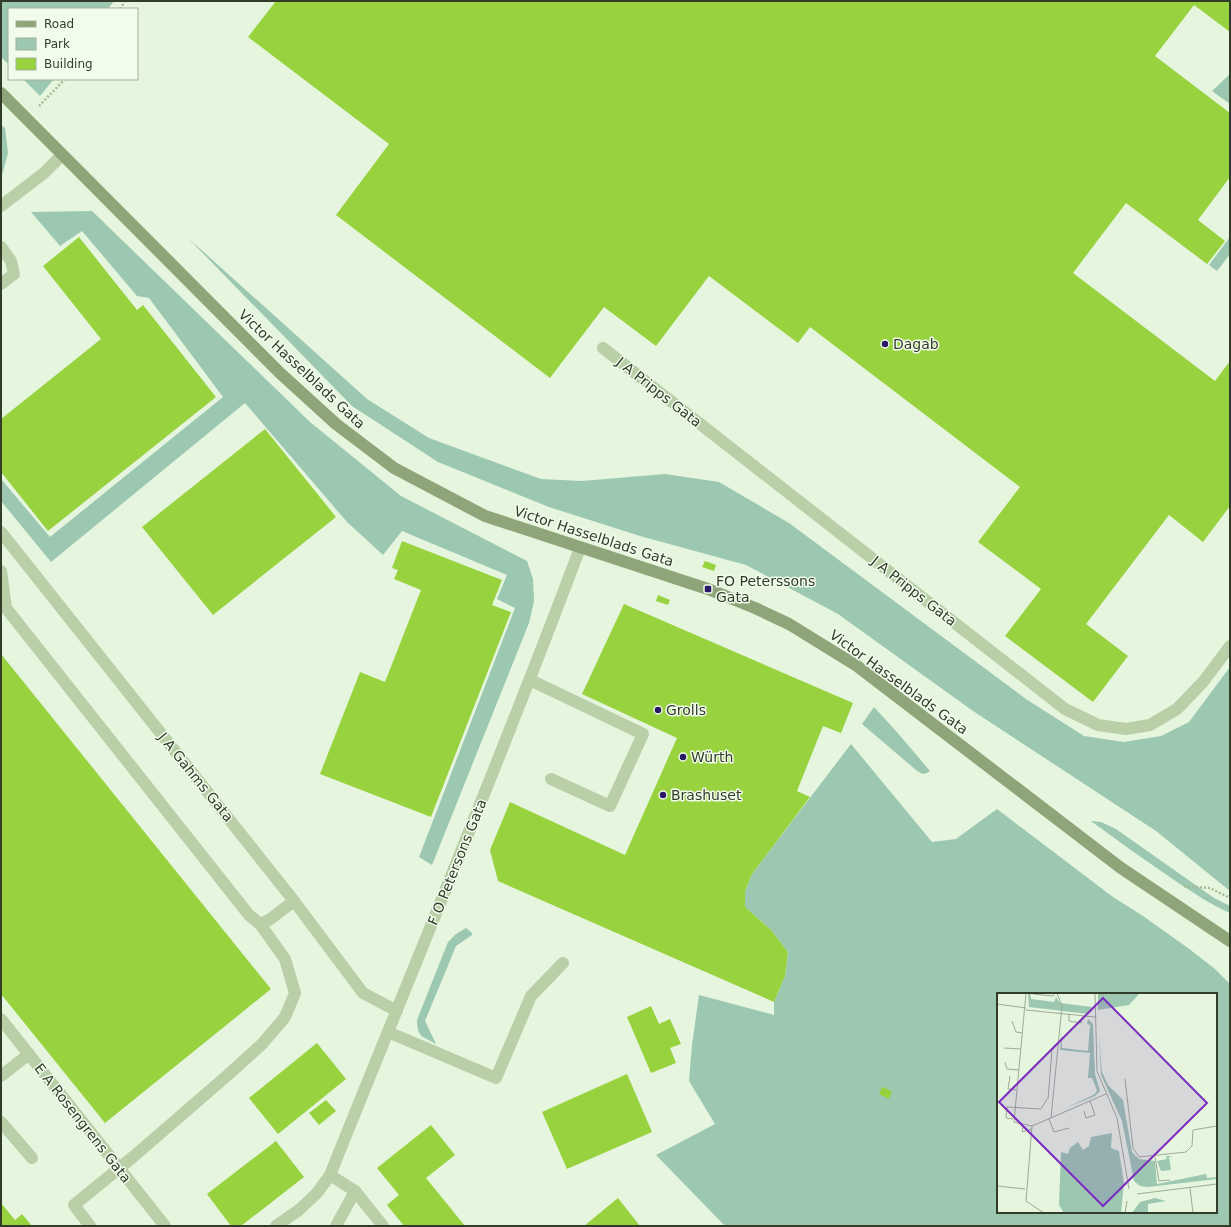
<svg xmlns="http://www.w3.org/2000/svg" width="1231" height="1227" font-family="'DejaVu Sans',sans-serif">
	<rect width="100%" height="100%" fill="#e6f5de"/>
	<g fill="#9cc7b1" fill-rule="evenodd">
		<polygon points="1,1 114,1 108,9 9,9 9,65 1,57"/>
		<polygon points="1230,74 1230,104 1212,91"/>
		<polygon points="23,79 54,79 40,96"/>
		<polygon points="1,125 5,128 8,153 1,179"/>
		<polygon points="92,211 310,422 401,496 527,561 533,579 534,601 529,623 432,865 419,857 515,608 497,599 507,575 402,531 383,555 347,522 245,403 51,562 1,501 1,479 50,537 223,397 149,298 137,296 82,231 60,246 31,212"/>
		<polygon points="1230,237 1230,254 1217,271 1209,265"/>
		<polygon points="188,238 367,399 429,438 541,479 582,481 665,474 719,482 789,523 1026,699 1084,736 1124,742 1161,736 1189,722 1230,667 1230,891 1156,831 973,711 838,614 746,565 640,536 549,507 438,462 352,406"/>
		<polygon points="874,707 896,731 930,771 927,773 922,774 916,770 862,724"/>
		<path d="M 851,744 L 932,842 L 956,839 L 997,809 L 1113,897 L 1143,916 L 1188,948 L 1215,969 L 1230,984 L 1230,1226 L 725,1226 L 656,1155 L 715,1124 L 689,1081 L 692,1045 L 699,995 L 774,1015 L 774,1002 L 785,976 L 788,952 L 771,930 L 745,907 L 745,891 L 752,874 ZM 998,994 L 1216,994 L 1216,1212 L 998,1212 Z"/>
		<path d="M 1091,821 L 1101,822 L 1116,829 L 1214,898 L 1230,906 L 1230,913 C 1211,905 1194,893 1177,882 C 1148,862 1119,842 1091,821 Z"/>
		<path d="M 466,928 L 472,933 L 472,935 L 456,946 L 425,1021 L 436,1044 C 422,1036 417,1037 417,1020 L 448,942 L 456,934 Z"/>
	</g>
	<g fill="#98d33f">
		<polygon points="276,1 1230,1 1230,32 1194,5 1155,56 1230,113 1230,177 1198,220 1225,241 1207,264 1126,203 1073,273 1215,381 1230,361 1230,506 1203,542 1169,515 1086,624 1128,656 1093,702 1005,636 1041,589 978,542 1020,487 810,327 798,343 709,276 656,346 604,307 550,378 336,215 389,144 248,37"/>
		<polygon points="79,237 137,310 143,305 216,397 48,531 1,472 1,419 101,339 43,266"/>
		<polygon points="265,429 336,517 213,615 142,527"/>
		<polygon points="402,541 502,580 492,605 511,612 431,817 320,774 360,672 385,682 421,590 394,579 398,570 392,568"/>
		<polygon points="705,561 716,565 714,571 702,567"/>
		<polygon points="658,595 670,600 668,605 656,601"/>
		<polygon points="624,604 853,703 841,733 823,726 797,791 810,797 752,874 745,891 745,907 771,930 788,952 785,976 774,1002 498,881 490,850 510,802 625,855 677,738 582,694"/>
		<polygon points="1,654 271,989 105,1123 1,994"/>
		<polygon points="651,1006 659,1024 670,1019 681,1044 670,1048 676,1063 651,1073 627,1017"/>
		<polygon points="317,1043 346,1079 278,1134 249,1098"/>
		<polygon points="627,1074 652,1132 567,1169 542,1112"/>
		<polygon points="882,1087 892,1091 889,1099 879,1094"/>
		<polygon points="326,1100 336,1111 319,1125 309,1113"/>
		<polygon points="431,1125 455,1155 426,1178 465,1226 404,1226 387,1205 399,1195 377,1168"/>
		<polygon points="276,1141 304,1177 241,1226 231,1226 207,1194"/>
		<polygon points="618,1198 640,1226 584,1226"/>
		<polygon points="1,1203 15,1220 22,1214 32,1226 1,1226"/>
	</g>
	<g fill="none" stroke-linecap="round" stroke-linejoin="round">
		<g stroke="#a3bc92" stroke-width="2.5" stroke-dasharray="2 2" stroke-linecap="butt">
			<polyline points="120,9 125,1"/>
			<polyline points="39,106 65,79"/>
			<polyline points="1184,886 1210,888 1230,898"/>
		</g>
		<g stroke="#b8cfa8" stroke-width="12">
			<polyline points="1,247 11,261 14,274 1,284"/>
			<polyline points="1,571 6,608 249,915 260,924 269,920 294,901"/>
			<polyline points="530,680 643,734 610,806 551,779"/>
			<polyline points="388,1032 496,1078 531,996 563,963"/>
			<polyline points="1,1076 29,1054"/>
			<polyline points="1,1122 32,1158"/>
			<polyline points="90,1226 74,1205 133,1157 229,1074 262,1044 285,1017 295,993 285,959 260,924"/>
			<polyline points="336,1226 355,1191"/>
		</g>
		<g stroke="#b8cfa8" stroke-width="12">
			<polyline points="1,206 44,173 62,155"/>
			<polyline points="603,348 1065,709 1098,725 1126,729 1150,725 1177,709 1203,682 1230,646"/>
			<polyline points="1,532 294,901 363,993 397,1011"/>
			<polyline points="1,1019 165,1226"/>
			<polyline points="330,1175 355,1191 383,1226"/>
			<path d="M 276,1226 L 299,1210 L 317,1193 L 330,1175 C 414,966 501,758 580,548"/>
		</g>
		<polyline stroke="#8ea479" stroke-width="12" points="1,93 280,373 336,424 394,468 485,516 708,589 755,608 789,624 857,666 1121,868 1230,941"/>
	</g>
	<g fill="#291963" stroke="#f1fcec" stroke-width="1.5">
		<circle cx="885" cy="344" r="4"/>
		<rect x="704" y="585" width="8" height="8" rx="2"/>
		<circle cx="658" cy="710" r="4"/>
		<circle cx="683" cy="757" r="4"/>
		<circle cx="663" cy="795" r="4"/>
	</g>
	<g text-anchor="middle" stroke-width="3" stroke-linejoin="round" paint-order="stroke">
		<g font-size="14" fill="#333c29" stroke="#f1fcec" text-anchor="start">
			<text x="893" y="349">Dagab</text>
			<text x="716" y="586">FO Peterssons<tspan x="716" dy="16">Gata</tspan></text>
			<text x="666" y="715">Grolls</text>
			<text x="691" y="762">Würth</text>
			<text x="671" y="800">Brashuset</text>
		</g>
		<g font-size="14" fill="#333c29" stroke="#f1fcec">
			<text transform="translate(302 369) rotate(43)" y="5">Victor Hasselblads Gata</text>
			<text transform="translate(659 392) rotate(38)" y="5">J A Pripps Gata</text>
			<text transform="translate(594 536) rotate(18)" y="5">Victor Hasselblads Gata</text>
			<text transform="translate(914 591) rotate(38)" y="5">J A Pripps Gata</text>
			<text transform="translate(899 682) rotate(36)" y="5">Victor Hasselblads Gata</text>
			<text transform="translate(196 777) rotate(51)" y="5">J A Gahms Gata</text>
			<text transform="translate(457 862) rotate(-68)" y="5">F O Petersons Gata</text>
			<text transform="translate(83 1123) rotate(52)" y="5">E A Rosengrens Gata</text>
		</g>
	</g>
	<g transform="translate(997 993)">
		<rect width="220" height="220" fill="#e6f5de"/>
		<path d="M 31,0 L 33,0 L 34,6 L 57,9 L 59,4 L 63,10 L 95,14 L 96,17 L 91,21 L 32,14 ZM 101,0 L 143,0 L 132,12 L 101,17 ZM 91,26 L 96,31 L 98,81 L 103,98 L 98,103 L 69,115 L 98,101 L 100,97 L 95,85 L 91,85 L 93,60 L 63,57 L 65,40 L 65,55 L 91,58 L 93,32 L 90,31 ZM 102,42 L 105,79 L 111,92 L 126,107 L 135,159 L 142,166 L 158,168 L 160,191 L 209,181 L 210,185 L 220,184 L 220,186 L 151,194 L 143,193 L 137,188 L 125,128 L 104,82 ZM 115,140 L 114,155 L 122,158 L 127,190 L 124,220 L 67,220 L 62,212 L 64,159 L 71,161 L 73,155 L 81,149 L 86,157 L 92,153 L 94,144 ZM 169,163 L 176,163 L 172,164 L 174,177 L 164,178 L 160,168 L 170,166 ZM 158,205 L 169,208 L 151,211 L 151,220 L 135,220 L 143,209 Z" fill="#9cc7b1"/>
		<path fill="none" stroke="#9eab96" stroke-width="1" d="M 29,0 L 17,129 L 35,133 L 109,101M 98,0 L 100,78 L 120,125 L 132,196M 36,1 L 56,3 L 58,0M 0,11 L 29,15M 29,17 L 98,24M 72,21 L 72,28 L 84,30 L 86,23M 15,28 L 19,39 L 26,40M 7,55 L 24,56M 8,69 L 10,76 L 22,77M 13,83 L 11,96 L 19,97M 128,86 L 136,155 L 142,164 L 189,159 L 195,153 L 196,137 L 220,133M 51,106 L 55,57 L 61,50M 87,118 L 89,125 L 98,122 L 93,108M 54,125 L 65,13 L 60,0M 16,126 L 9,125 L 10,114 L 44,116 L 50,106M 52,126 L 57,139 L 72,135M 26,133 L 25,139 L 35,136M 35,133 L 29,208 L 47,220M 158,164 L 162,188 L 173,187M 0,193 L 28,196M 193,195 L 196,220M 140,201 L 220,191M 128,220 L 130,208"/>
		<path fill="#7b2cbf" fill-opacity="0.15" stroke="#7b2cbf" stroke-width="2" d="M 106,5 L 210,110 L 106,213 L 2,109 Z"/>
		<rect width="220" height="220" fill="none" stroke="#333c29" stroke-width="2"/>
	</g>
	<rect width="1231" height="1227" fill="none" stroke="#333c29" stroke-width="4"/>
	<rect x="8" y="8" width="130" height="72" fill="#f1fcec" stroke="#a5af9e"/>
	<rect x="16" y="21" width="20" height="6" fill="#8ea479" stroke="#a5af9e"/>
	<text x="44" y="28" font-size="12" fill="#333c29">Road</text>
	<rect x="16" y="38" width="20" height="12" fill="#9cc7b1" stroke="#a5af9e"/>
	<text x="44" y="48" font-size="12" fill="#333c29">Park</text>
	<rect x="16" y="58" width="20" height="12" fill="#98d33f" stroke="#a5af9e"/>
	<text x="44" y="68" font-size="12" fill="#333c29">Building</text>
</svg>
